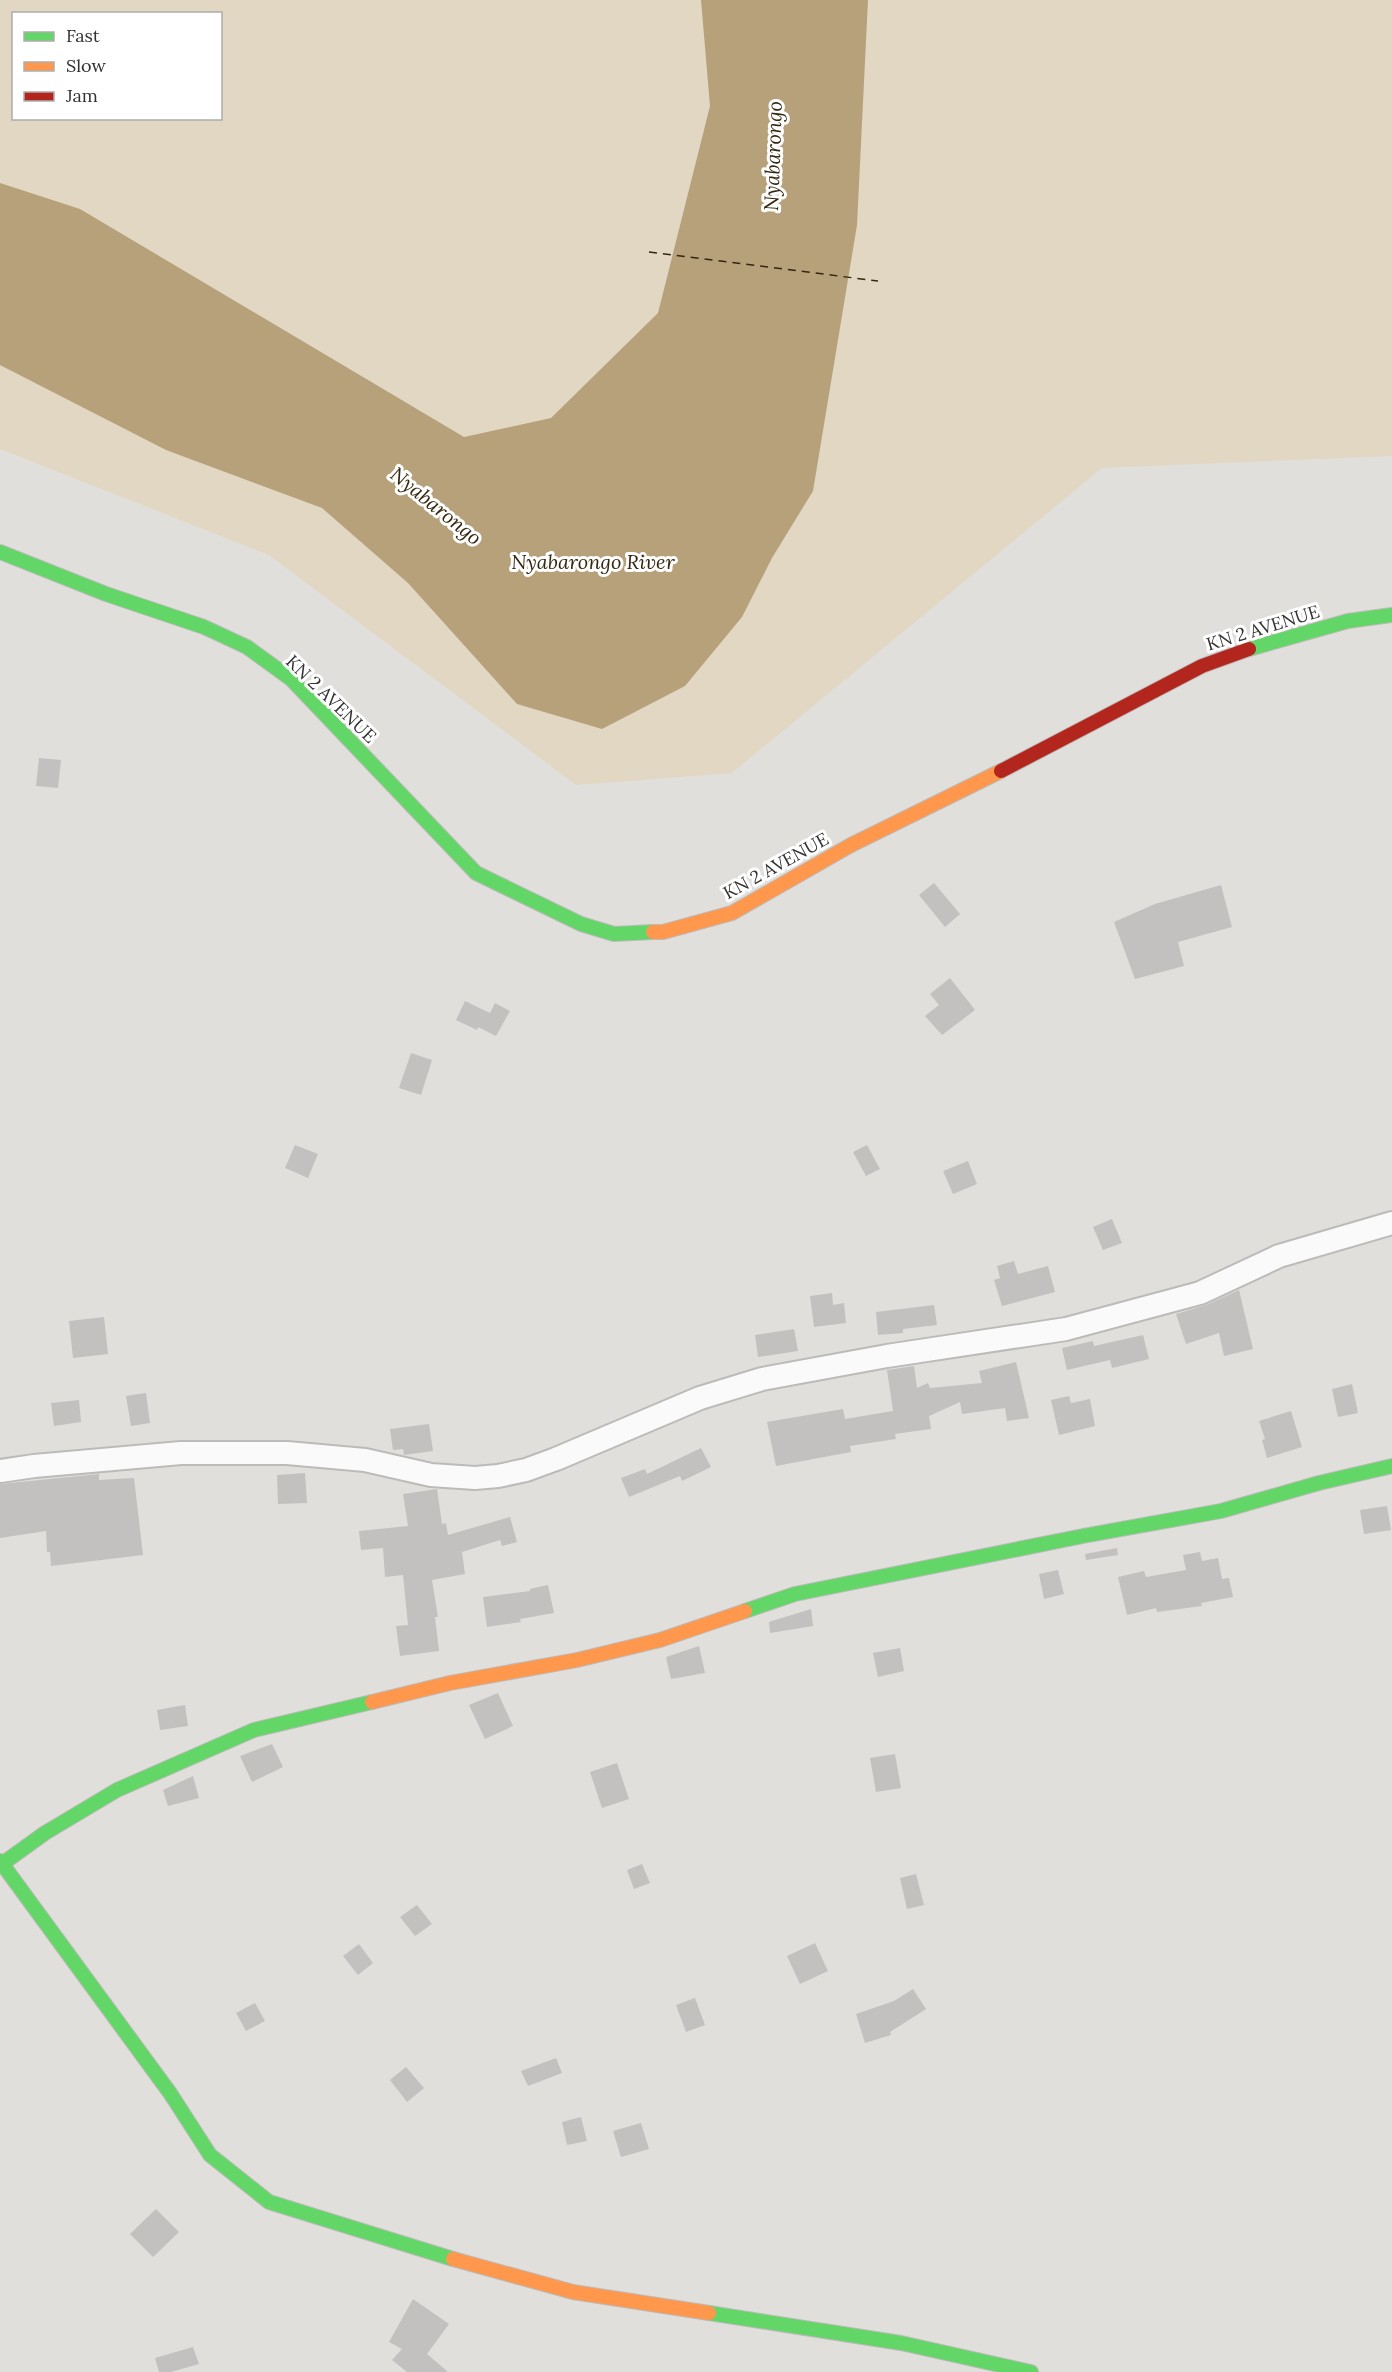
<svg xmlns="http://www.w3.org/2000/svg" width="1392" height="2372" font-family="Lora,serif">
	<rect width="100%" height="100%" fill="#e1dfdc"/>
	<path fill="#e2d7c3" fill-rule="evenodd" d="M 0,0 L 1392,0 L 1392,456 L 1102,468 L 732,773 L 576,785 L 269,555 L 0,449 ZM 14,14 L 220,14 L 220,118 L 14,118 Z"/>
	<polygon fill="#b6a17b" points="701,0 868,0 857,225 813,491 772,558 742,617 685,686 602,729 517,704 408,583 322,508 166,450 0,365 0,183 80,209 464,437 551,418 658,313 710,106"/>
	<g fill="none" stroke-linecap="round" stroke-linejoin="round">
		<polyline stroke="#34270e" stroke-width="1.5" stroke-dasharray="8 6" stroke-linecap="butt" points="649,252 878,281"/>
	</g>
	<g fill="#c2c1bf">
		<polygon points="39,758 61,760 58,788 36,786"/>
		<polygon points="934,883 960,914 945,927 919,895"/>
		<polygon points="1221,885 1232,927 1178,942 1184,966 1135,979 1114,922 1155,904"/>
		<polygon points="950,978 975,1010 942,1035 925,1016 939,1005 930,994"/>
		<polygon points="465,1001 490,1013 495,1003 510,1011 496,1036 478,1027 477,1030 456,1020"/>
		<polygon points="411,1053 432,1060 421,1095 399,1088"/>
		<polygon points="295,1145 318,1154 308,1178 285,1168"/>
		<polygon points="867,1145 880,1169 866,1176 853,1152"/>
		<polygon points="968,1161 977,1184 953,1194 943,1171"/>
		<polygon points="1112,1219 1122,1243 1103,1250 1093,1227"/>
		<polygon points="1014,1261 1018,1274 1048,1266 1055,1292 1002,1306 994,1280 1000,1278 997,1266"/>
		<polygon points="1239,1290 1253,1349 1224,1356 1219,1333 1186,1344 1176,1314 1206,1305"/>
		<polygon points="832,1293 833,1305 844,1303 846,1323 814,1327 810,1296"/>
		<polygon points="934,1305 937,1325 903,1329 903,1333 878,1335 876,1312"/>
		<polygon points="104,1317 108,1354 73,1358 69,1321"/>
		<polygon points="794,1329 798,1351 758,1357 755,1335"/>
		<polygon points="1143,1335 1149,1359 1112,1368 1110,1360 1067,1370 1062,1348 1093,1341 1094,1346"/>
		<polygon points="1016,1362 1029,1418 1007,1421 1005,1408 962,1414 960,1402 929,1416 931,1429 895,1434 896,1439 850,1446 851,1452 776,1466 767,1422 843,1409 845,1419 893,1411 887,1370 914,1366 917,1388 928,1383 930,1388 982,1383 979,1371"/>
		<polygon points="1352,1384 1358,1413 1338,1417 1332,1389"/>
		<polygon points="146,1393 150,1423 131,1426 126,1396"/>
		<polygon points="1069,1396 1071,1403 1090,1399 1095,1426 1059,1435 1051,1400"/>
		<polygon points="79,1400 81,1422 54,1426 51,1403"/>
		<polygon points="1291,1411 1302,1447 1267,1458 1262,1440 1265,1439 1259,1421"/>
		<polygon points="429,1424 433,1451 404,1455 403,1449 393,1450 390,1429"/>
		<polygon points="701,1448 711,1467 682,1481 680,1476 629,1497 621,1478 645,1469 647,1474"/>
		<polygon points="305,1473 307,1503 278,1504 277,1475"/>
		<polygon points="99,1474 99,1480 134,1478 143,1555 51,1566 50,1552 47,1552 46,1531 0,1538 0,1484"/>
		<polygon points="437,1489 442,1524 446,1523 448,1535 510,1517 517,1542 502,1546 500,1540 462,1552 465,1574 432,1580 438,1617 435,1617 439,1651 400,1656 396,1626 408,1625 403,1575 385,1577 383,1548 361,1550 359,1531 408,1526 403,1494"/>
		<polygon points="1387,1506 1391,1530 1364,1534 1360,1510"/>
		<polygon points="1117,1548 1118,1555 1086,1560 1085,1554"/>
		<polygon points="1200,1552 1202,1561 1218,1558 1222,1579 1229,1578 1233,1597 1201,1603 1202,1606 1157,1612 1156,1608 1127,1615 1118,1577 1144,1571 1146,1577 1186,1570 1183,1555"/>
		<polygon points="1058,1570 1064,1594 1044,1599 1039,1574"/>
		<polygon points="548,1585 554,1613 520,1619 521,1622 487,1627 483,1597 530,1591 530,1589"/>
		<polygon points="811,1609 813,1626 770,1633 769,1622"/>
		<polygon points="699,1646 705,1673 671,1679 666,1657"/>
		<polygon points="900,1648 904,1671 878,1677 873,1653"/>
		<polygon points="498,1693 513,1726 485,1739 469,1705"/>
		<polygon points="185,1705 188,1726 160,1730 157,1710"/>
		<polygon points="272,1744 283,1767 252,1782 240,1756"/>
		<polygon points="895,1754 901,1788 876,1792 870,1758"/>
		<polygon points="617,1763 629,1799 602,1808 590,1772"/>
		<polygon points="193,1776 199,1798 168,1806 163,1790"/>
		<polygon points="642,1864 650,1883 634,1889 627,1870"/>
		<polygon points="916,1874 924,1905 907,1909 900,1878"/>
		<polygon points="417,1905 432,1924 415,1936 400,1917"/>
		<polygon points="815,1943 828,1971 800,1984 787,1956"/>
		<polygon points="359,1944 373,1963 358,1975 343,1956"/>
		<polygon points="913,1989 926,2009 890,2032 891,2035 865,2043 856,2014 894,2001"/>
		<polygon points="695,1998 705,2025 686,2032 676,2005"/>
		<polygon points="255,2003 265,2021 246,2031 236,2013"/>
		<polygon points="556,2058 562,2073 528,2086 521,2071"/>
		<polygon points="406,2067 424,2088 407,2102 390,2080"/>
		<polygon points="581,2117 587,2141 567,2145 562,2122"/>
		<polygon points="641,2123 649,2149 621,2157 613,2131"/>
		<polygon points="156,2209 179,2232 153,2257 130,2234"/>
		<polygon points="413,2299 449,2324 427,2354 448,2372 407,2372 392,2360 402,2349 389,2342"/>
		<polygon points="193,2347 199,2364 171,2372 159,2372 155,2358"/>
	</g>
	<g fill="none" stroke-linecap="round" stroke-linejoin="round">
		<g stroke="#bdbbb9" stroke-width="26">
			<polyline id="street" points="0,1471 34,1466 181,1453 287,1453 365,1460 431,1475 475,1478 498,1476 526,1470 556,1459 700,1398 762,1379 887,1356 1066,1329 1200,1293 1279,1256 1392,1223"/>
		</g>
		<g stroke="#bdbbb9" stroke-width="16">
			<g id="fast">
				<polyline points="0,552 106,594 204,627 247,647 291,679 476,873 581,924 614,934 653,932"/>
				<polyline points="1249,649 1348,621 1392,615"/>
				<polyline points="745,1611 795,1594 1083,1536 1221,1511 1319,1483 1392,1466"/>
				<polyline points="0,1861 170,2093 210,2155 269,2202 453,2259"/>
				<polyline points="2,1864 45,1833 117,1790 254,1730 372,1702"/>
				<polyline points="709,2313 901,2343 1031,2372"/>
			</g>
		</g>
		<g stroke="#bdbbb9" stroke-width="16">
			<g id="slow">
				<polyline points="653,932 663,932 732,913 851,845 1001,771"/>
				<polyline points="372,1702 450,1683 577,1660 660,1640 745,1611"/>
				<polyline points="453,2259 573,2292 709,2313"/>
			</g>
		</g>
		<g stroke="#bdbbb9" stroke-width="16">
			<polyline id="jam" points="1001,771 1202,666 1249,649"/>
		</g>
		<use href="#street" stroke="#fafafa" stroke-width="22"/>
		<use href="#fast" stroke="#63d668" stroke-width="14"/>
		<use href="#slow" stroke="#ff974d" stroke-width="14"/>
		<use href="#jam" stroke="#b3261e" stroke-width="14"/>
	</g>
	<g text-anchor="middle" stroke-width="6" stroke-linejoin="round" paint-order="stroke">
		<g font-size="18" fill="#333231" stroke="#fff">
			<text transform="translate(1263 628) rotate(-17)" y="6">KN 2 AVENUE</text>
			<text transform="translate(331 699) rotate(44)" y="6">KN 2 AVENUE</text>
			<text transform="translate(776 866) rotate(-29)" y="6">KN 2 AVENUE</text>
		</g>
		<g font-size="20" font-style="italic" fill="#34270e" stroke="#fff">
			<text transform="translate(773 156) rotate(-88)" y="7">Nyabarongo</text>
			<text transform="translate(436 506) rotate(39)" y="7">Nyabarongo</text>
			<text x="593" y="569">Nyabarongo River</text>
		</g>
	</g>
	<rect x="12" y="12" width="210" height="108" fill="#ffffff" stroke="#adadad" stroke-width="1.5"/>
	<rect x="24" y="32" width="30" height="9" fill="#63d668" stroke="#adadad" stroke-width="1.5"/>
	<text x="66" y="42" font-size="18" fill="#333231">Fast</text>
	<rect x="24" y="62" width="30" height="9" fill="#ff974d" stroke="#adadad" stroke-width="1.5"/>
	<text x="66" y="72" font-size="18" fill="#333231">Slow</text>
	<rect x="24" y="92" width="30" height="9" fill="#b3261e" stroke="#adadad" stroke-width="1.5"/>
	<text x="66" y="102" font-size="18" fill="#333231">Jam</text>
</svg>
